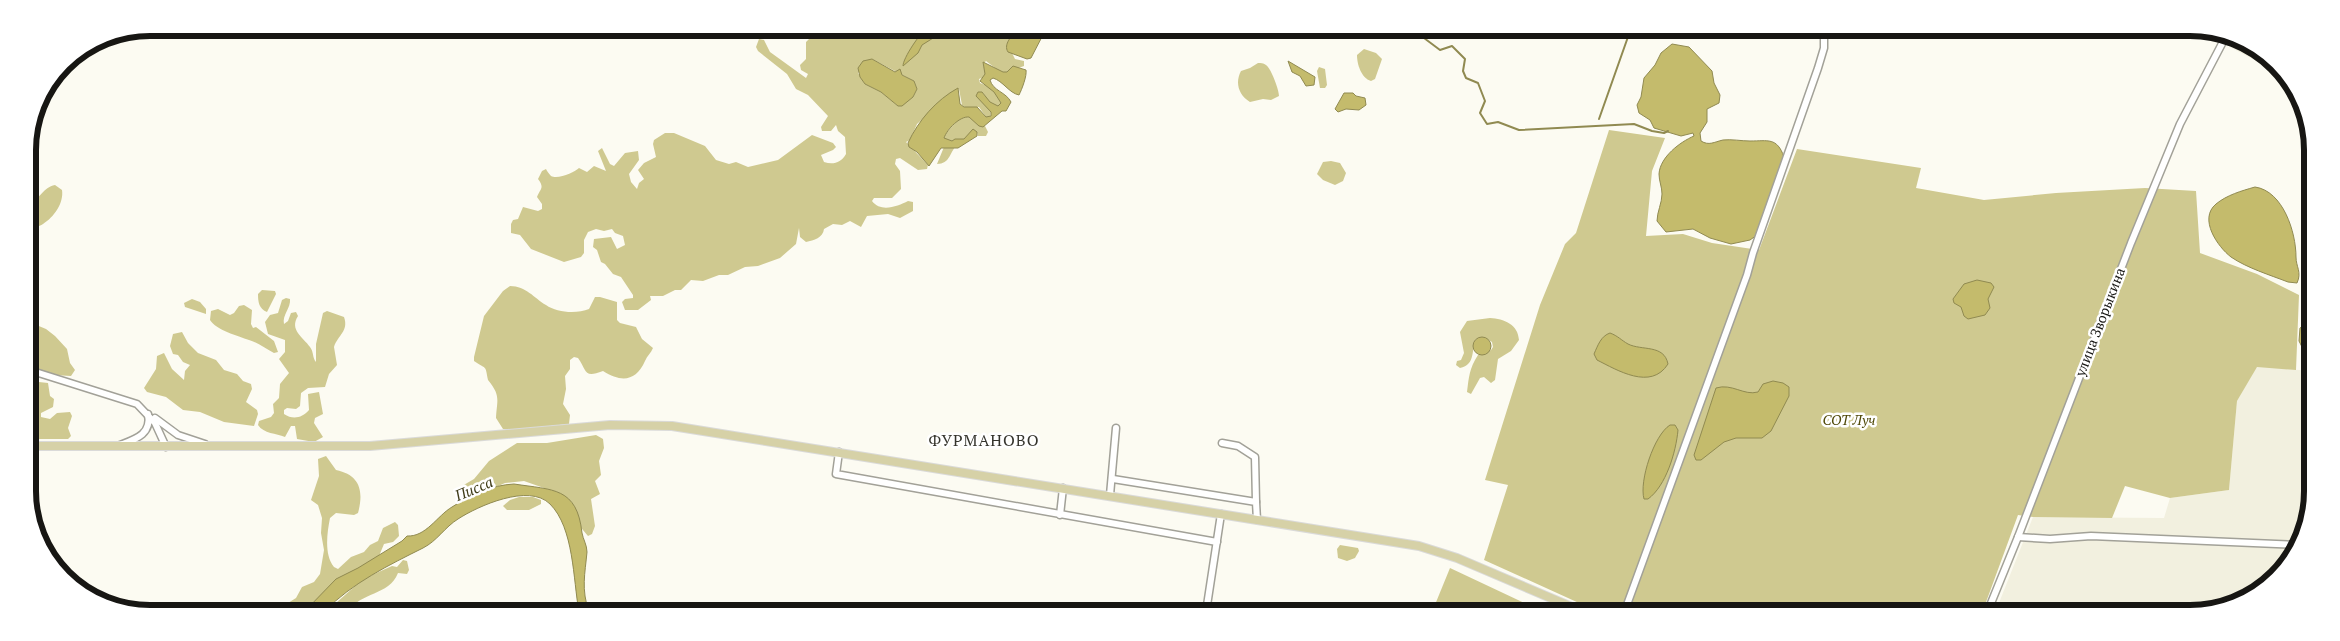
<svg xmlns="http://www.w3.org/2000/svg" width="2340" height="641" font-family="'PT Serif',serif">
	<rect width="100%" height="100%" fill="#fcfbf2"/>
	<g fill="#f2f0df">
		<polygon points="2233,40 2277,64 2283,75 2230,47"/>
		<polygon points="2257,366 2310,371 2310,515 2296,553 2271,583 2237,604 2198,613 1995,613 2033,517 2164,518 2170,498 2229,490 2237,401"/>
	</g>
	<g fill="#cfc990" fill-rule="evenodd">
		<path d="M 825,28 L 883,28 L 894,32 L 902,30 L 900,28 L 1020,29 L 1011,51 L 1015,59 L 1024,61 L 1024,66 L 1003,74 L 986,61 L 983,64 L 987,76 L 979,79 L 980,83 L 992,88 L 1002,104 L 998,107 L 990,104 L 983,93 L 979,93 L 991,109 L 990,118 L 986,117 L 979,107 L 966,108 L 962,105 L 959,89 L 955,90 L 917,124 L 910,140 L 906,142 L 928,165 L 927,169 L 918,170 L 900,158 L 896,159 L 895,164 L 900,171 L 901,189 L 892,198 L 874,198 L 872,201 C 881,213 898,206 908,201 L 913,202 L 913,211 L 900,218 L 888,214 L 867,216 L 861,227 L 850,221 L 842,225 L 833,224 L 824,229 C 823,238 814,240 806,242 L 800,237 L 799,228 L 796,244 L 780,258 L 758,266 L 745,267 L 728,275 L 719,275 L 703,281 L 691,280 L 681,290 L 675,290 L 663,296 L 650,296 L 651,300 L 638,310 L 625,310 L 622,302 L 625,299 L 633,298 L 633,295 L 621,277 L 613,274 L 605,264 L 601,262 L 597,250 L 593,247 L 594,239 L 611,237 L 617,249 L 625,245 L 623,236 L 615,233 L 612,229 L 604,231 L 596,229 L 588,232 L 584,240 L 584,253 L 581,257 L 564,262 L 531,249 L 520,235 L 511,233 L 511,224 L 513,220 L 518,219 L 523,207 L 538,211 L 542,209 L 542,204 L 537,197 C 540,189 545,188 538,179 L 542,171 L 546,169 C 547,171 549,174 551,176 C 558,180 575,172 579,168 L 587,172 L 594,166 L 606,171 L 598,151 L 602,148 L 610,164 L 614,166 L 625,153 L 638,151 L 639,160 L 629,174 L 631,182 L 637,189 L 639,183 L 644,179 L 638,170 L 644,163 L 656,157 L 653,144 L 654,140 L 665,133 L 674,133 L 705,146 L 716,160 L 729,164 L 736,162 L 748,167 L 778,160 L 812,135 L 833,143 L 836,147 L 833,150 L 821,155 L 824,162 C 833,165 841,163 846,154 L 845,137 L 838,131 L 836,125 L 831,131 L 822,131 L 821,127 L 828,116 L 808,95 L 796,89 L 787,74 L 758,51 L 756,47 L 759,39 L 764,40 L 770,52 L 806,78 L 808,74 L 801,70 L 800,65 L 806,59 L 806,42 L 812,36 L 822,33 ZM 872,59 L 914,81 L 917,89 L 913,97 L 898,106 L 881,92 L 865,84 L 858,73 Z"/>
		<path d="M 1364,49 L 1376,53 L 1382,59 L 1375,79 L 1371,81 C 1361,78 1357,64 1357,55 Z"/>
		<path d="M 1258,63 C 1261,63 1263,63 1266,65 C 1271,68 1279,90 1279,96 L 1271,100 L 1263,99 L 1250,102 C 1238,95 1235,82 1241,71 L 1250,68 Z"/>
		<polygon points="1319,67 1325,69 1327,85 1325,88 1320,88 1317,71"/>
		<path d="M 968,116 L 984,124 L 988,132 L 986,136 L 978,136 L 977,132 C 969,135 961,140 956,146 C 950,152 950,164 937,164 L 944,147 L 944,135 L 959,119 Z"/>
		<polygon points="1609,130 1665,138 1652,171 1646,236 1683,234 1712,243 1759,250 1797,149 1921,168 1916,188 1984,200 2056,193 2145,188 2196,191 2200,253 2257,274 2299,295 2296,370 2257,367 2237,401 2229,490 2170,498 2125,486 2112,518 2033,517 2018,515 1982,613 1601,613 1484,560 1508,485 1485,480 1540,305 1565,244 1576,233"/>
		<polygon points="1331,161 1340,163 1346,173 1343,181 1335,185 1323,180 1317,174 1323,162"/>
		<path d="M 55,185 L 62,190 C 64,203 54,217 43,224 C 39,227 33,227 28,230 L 28,204 C 40,200 43,187 55,185 Z"/>
		<path d="M 510,286 C 526,286 534,298 546,305 C 557,313 577,314 589,309 L 595,297 L 600,297 L 617,302 L 617,320 L 620,323 L 636,327 L 642,339 L 653,348 C 651,353 647,356 645,361 C 636,381 622,383 603,371 C 583,379 587,370 578,358 L 574,357 L 570,360 L 570,369 L 565,376 L 566,389 L 563,404 L 570,415 L 569,424 L 512,430 L 503,429 L 496,418 C 497,399 501,396 488,380 C 485,364 487,370 474,361 L 474,357 L 484,316 L 503,291 Z"/>
		<path d="M 262,290 L 275,291 L 276,294 L 267,312 C 259,309 258,302 258,294 Z"/>
		<path d="M 286,298 L 290,299 C 291,308 282,315 284,324 L 288,321 L 291,313 L 296,312 L 298,316 C 289,330 303,337 310,347 C 314,352 312,357 316,362 L 316,344 L 323,313 L 327,311 L 344,317 C 349,331 338,335 334,347 L 337,365 L 329,374 L 325,387 L 308,388 L 301,393 L 300,406 L 296,409 L 287,408 L 284,410 L 284,414 C 293,420 302,418 309,410 L 308,394 L 319,392 L 323,414 L 315,418 L 314,423 L 323,437 L 314,442 L 297,439 L 295,426 L 291,426 L 285,437 C 276,433 264,434 258,425 L 259,421 L 271,417 L 274,413 L 273,404 L 279,398 L 280,384 L 289,373 L 279,359 L 285,352 L 285,340 L 268,334 L 265,322 L 270,315 L 278,313 L 282,300 Z"/>
		<polygon points="192,299 200,302 206,309 206,314 185,307 184,303"/>
		<polygon points="29,303 32,306 34,324 46,329 55,336 67,349 70,363 75,370 71,376 54,375 29,367"/>
		<path d="M 244,305 L 252,310 L 251,324 L 253,328 L 256,327 L 274,341 L 278,352 L 274,353 C 266,349 257,342 249,340 C 238,336 216,330 210,320 L 211,311 L 218,309 L 230,315 L 234,313 L 239,306 Z"/>
		<path d="M 1490,318 C 1504,319 1518,324 1519,340 L 1511,351 L 1498,359 L 1495,380 L 1491,383 L 1484,377 L 1480,378 L 1471,394 L 1467,392 C 1469,377 1469,369 1478,355 L 1491,350 L 1493,347 L 1492,342 L 1485,338 L 1476,339 C 1471,349 1476,365 1460,368 L 1456,365 L 1457,361 L 1461,360 L 1464,353 L 1460,332 L 1467,321 Z"/>
		<polygon points="182,332 188,343 198,353 216,360 224,370 237,374 243,381 251,384 252,389 246,402 257,410 258,414 254,426 224,422 200,412 183,410 166,397 147,392 144,388 156,369 157,356 164,353 172,369 184,380 185,371 190,365 183,362 178,355 173,354 170,346 173,334"/>
		<polygon points="30,381 48,383 50,396 54,399 53,407 41,413 41,417 50,419 57,413 70,412 72,416 68,428 71,436 68,439 29,439 29,402 36,400 38,395 30,385"/>
		<polygon points="596,435 603,439 604,448 599,461 601,475 595,481 600,494 591,499 595,526 592,534 588,536 577,523 561,494 524,481 505,483 476,496 467,496 461,490 462,486 474,479 489,461 517,443 547,443"/>
		<path d="M 326,456 L 336,470 C 360,475 364,491 358,513 L 354,515 L 336,513 L 330,518 C 327,533 324,555 334,567 L 338,569 L 351,557 L 364,552 L 370,545 L 378,541 L 383,528 L 395,522 L 398,525 L 399,536 L 393,542 L 384,544 L 379,556 L 308,611 L 282,611 L 288,603 L 296,598 L 302,587 L 314,582 L 320,574 L 324,550 L 321,533 L 322,518 L 318,505 L 311,500 L 319,476 L 318,459 Z"/>
		<polygon points="519,497 533,497 541,500 541,504 529,510 507,510 503,506 510,500"/>
		<polygon points="1340,545 1358,548 1359,551 1355,558 1347,561 1338,558 1337,549"/>
		<path d="M 403,560 L 407,561 L 409,570 L 407,574 L 398,573 C 389,596 360,592 349,611 L 327,611 L 363,579 L 392,566 L 397,567 Z"/>
		<polygon points="1450,568 1546,613 1432,612"/>
	</g>
	<g fill="#c4bb6c" stroke="#908a51">
		<path d="M 927,28 L 949,28 L 922,45 L 918,53 L 903,66 C 903,58 920,33 927,28 Z"/>
		<path d="M 1017,29 L 1046,29 L 1031,58 L 1027,59 L 1008,52 C 1003,44 1012,36 1017,29 Z"/>
		<path d="M 1164,29 L 1210,29 L 1211,30 C 1197,39 1177,38 1164,29 Z"/>
		<path d="M 1672,44 L 1689,47 L 1712,71 L 1714,83 L 1720,95 L 1719,103 L 1707,109 L 1707,122 L 1700,133 L 1701,141 C 1709,146 1714,142 1723,140 C 1732,139 1741,141 1750,141 C 1768,141 1777,137 1784,157 L 1757,235 L 1750,240 L 1731,244 L 1710,238 L 1693,229 L 1666,232 L 1657,221 C 1657,212 1662,203 1662,194 C 1662,187 1659,181 1659,174 C 1660,157 1680,142 1694,136 L 1693,133 L 1681,136 L 1654,128 L 1650,120 L 1639,113 L 1637,105 L 1641,97 L 1644,78 L 1655,65 L 1661,53 Z"/>
		<polygon points="872,59 895,72 900,69 902,75 914,81 917,89 913,97 902,106 898,106 881,92 865,84 860,77 858,68 863,61"/>
		<polygon points="1288,61 1315,77 1314,85 1306,86 1300,76 1292,72"/>
		<path d="M 983,62 L 1003,72 L 1007,72 L 1013,66 L 1026,70 C 1027,76 1022,89 1019,95 C 1009,93 1003,81 993,78 L 990,80 C 993,91 1006,92 1011,102 L 1006,111 L 1002,111 L 983,127 L 979,126 L 969,117 C 960,116 947,129 944,138 L 952,141 L 955,139 L 964,139 L 973,129 L 977,132 L 977,136 L 958,148 L 941,148 L 929,166 L 917,152 L 909,147 L 908,143 C 918,121 936,100 958,88 L 960,104 L 964,107 L 977,107 L 986,117 L 991,116 L 991,112 L 976,96 L 978,92 L 982,92 L 990,102 L 998,106 L 1001,103 L 994,92 L 980,81 L 985,74 Z"/>
		<polygon points="1344,93 1353,93 1356,96 1365,98 1366,105 1359,110 1346,109 1338,112 1335,109"/>
		<path d="M 2255,187 C 2283,191 2296,232 2296,257 C 2296,267 2302,272 2297,283 L 2288,282 C 2270,275 2247,268 2231,257 C 2218,247 2198,219 2216,204 C 2227,195 2241,191 2255,187 Z"/>
		<polygon points="1977,280 1991,283 1994,287 1988,299 1990,308 1985,315 1968,319 1964,316 1961,307 1954,303 1953,299 1964,284"/>
		<polygon points="2310,321 2310,363 2299,341 2300,328"/>
		<path d="M 1610,333 C 1618,336 1621,340 1628,344 C 1642,351 1664,344 1668,364 C 1651,391 1617,370 1597,360 L 1594,354 C 1598,345 1601,336 1610,333 Z"/>
		<circle cx="1482" cy="346" r="9"/>
		<path d="M 1773,381 L 1783,383 L 1789,387 L 1789,396 L 1771,431 L 1762,438 L 1736,438 L 1724,442 L 1701,460 L 1696,460 L 1694,455 L 1716,388 C 1732,383 1744,396 1758,392 L 1763,384 Z"/>
		<path d="M 1670,425 L 1675,425 L 1678,430 C 1676,452 1666,486 1648,499 L 1644,499 C 1639,481 1654,435 1670,425 Z"/>
		<path d="M 514,484 C 553,490 577,487 582,533 C 583,539 587,545 587,552 C 585,574 581,589 589,612 L 579,612 C 573,579 574,528 550,504 C 529,483 478,506 458,519 C 445,527 437,541 423,548 C 389,565 352,583 325,611 L 305,611 L 336,579 L 358,568 L 402,541 L 407,536 C 426,537 437,516 452,507 C 471,495 492,485 514,484 Z"/>
	</g>
	<g fill="none" stroke-linecap="round" stroke-linejoin="round">
		<g stroke="#908a51" stroke-width="2">
			<polyline points="1413,29 1416,31"/>
			<polyline points="1424,38 1440,50 1452,46 1465,59 1463,71 1466,78 1478,83 1485,101 1480,113 1487,124 1498,122 1519,130 1634,124 1652,131 1664,133 1668,131"/>
			<polyline points="1599,119 1629,34 1637,29"/>
		</g>
		<g stroke="#a2a198" stroke-width="9">
			<g id="minor">
				<polyline points="29,370 137,404 155,423 166,447"/>
				<polyline points="155,418 178,435 205,444"/>
				<polyline points="1222,443 1238,446 1255,457 1256,502"/>
				<path d="M 120,445 C 136,439 152,434 148,414"/>
				<polyline points="839,452 836,474 1217,542"/>
				<polyline points="1113,479 1256,502 1257,520"/>
				<polyline points="1110,495 1116,428"/>
				<polyline points="1060,515 1063,488"/>
				<polyline points="2018,537 2050,539 2091,536 2299,545"/>
				<polyline points="1206,612 1221,514"/>
				<polyline points="1624,613 1747,275 1753,253 1818,68 1824,48 1824,29"/>
				<polyline points="1987,613 2018,537 2131,243 2180,124 2226,36"/>
			</g>
		</g>
		<g stroke="#dadad9" stroke-width="10">
			<polyline id="major" points="30,446 370,446 610,425 672,426 1419,546 1457,558 1586,613"/>
		</g>
		<use href="#minor" stroke="#fff" stroke-width="6"/>
		<use href="#major" stroke="#d6d1a7" stroke-width="8"/>
	</g>
	<g text-anchor="middle" stroke-width="5" stroke-linejoin="round" paint-order="stroke">
		<g font-size="14" fill="#171613" stroke="#fff">
			<text transform="translate(2100 322) rotate(-69)" y="5">улица Зворыкина</text>
		</g>
		<g font-size="14" font-style="italic" fill="#4f4807" stroke="#fff">
			<text x="1849" y="425">СОТ Луч</text>
		</g>
		<g font-size="15" font-style="italic" fill="#413d1a" stroke="#fff">
			<text transform="translate(474 489) rotate(-23)" y="5">Писса</text>
		</g>
		<g font-size="16" letter-spacing="1" fill="#35342d" stroke="#fff">
			<text x="984" y="446">ФУРМАНОВО</text>
		</g>
	</g>
	<path d="M0 0H2340V641H0ZM150 36H2190A114 114 0 0 1 2304 150V491A114 114 0 0 1 2190 605H150A114 114 0 0 1 36 491V150A114 114 0 0 1 150 36Z" fill="#fff" fill-rule="evenodd"/>
	<path fill="none" stroke="#171613" stroke-width="6" d="M150 36H2190A114 114 0 0 1 2304 150V491A114 114 0 0 1 2190 605H150A114 114 0 0 1 36 491V150A114 114 0 0 1 150 36Z"/>
</svg>
